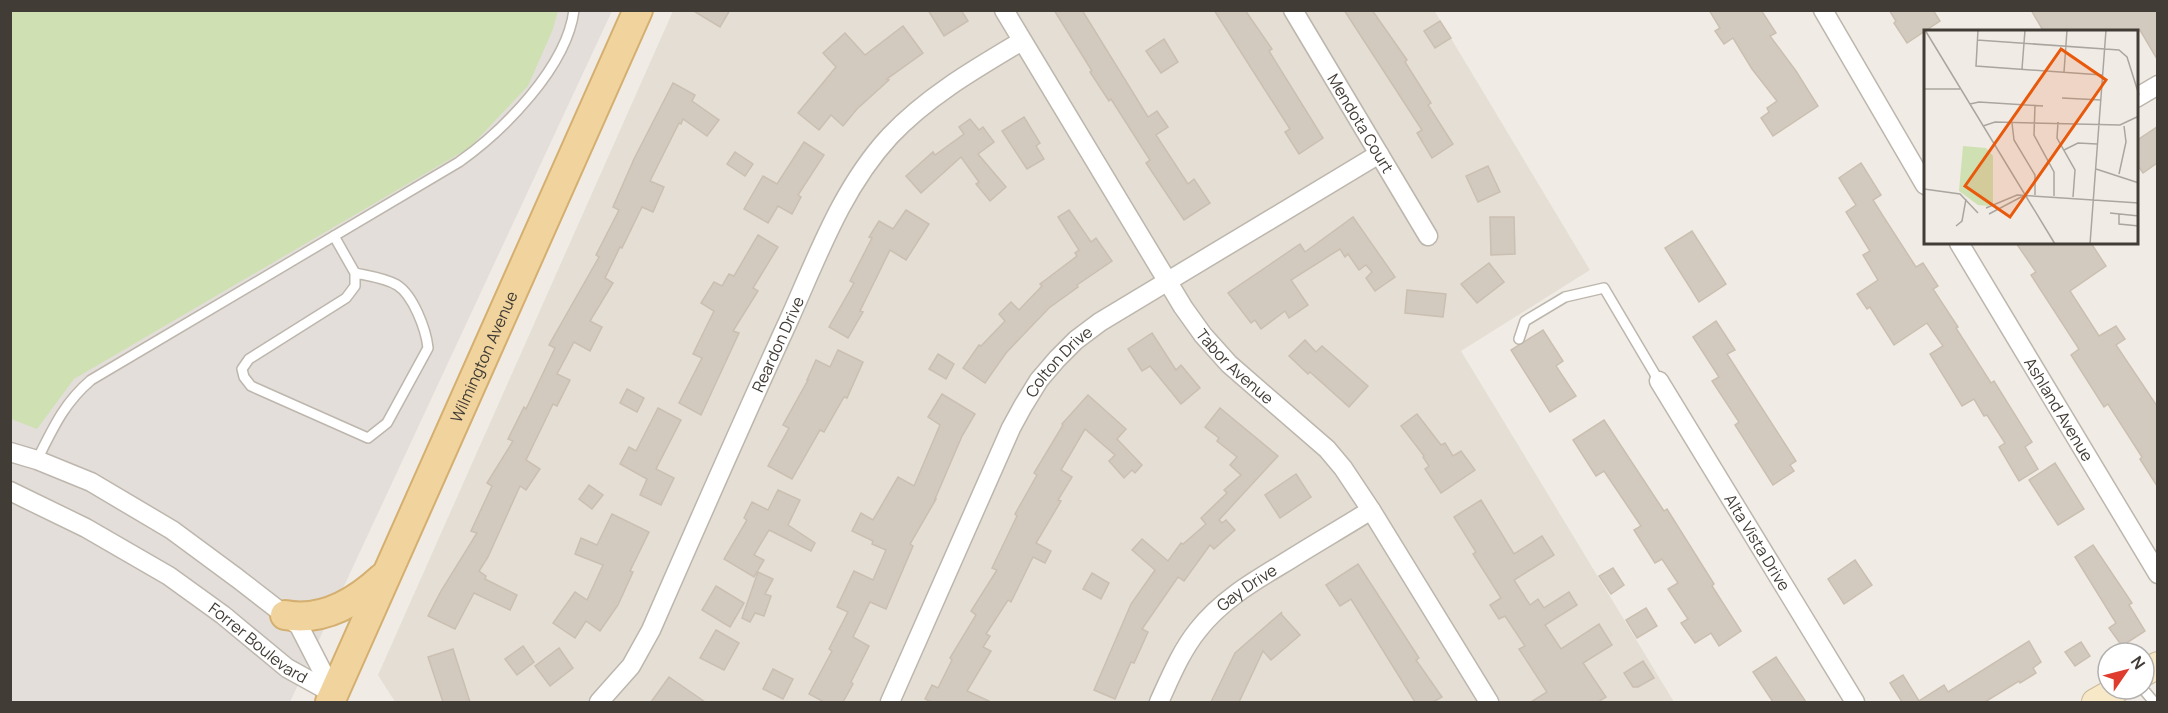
<svg xmlns="http://www.w3.org/2000/svg" width="2168" height="713" font-family="Manrope,sans-serif">
	<rect width="100%" height="100%" fill="#f0ece5"/>
	<polygon fill="#e4ded4" points="1434,10 1590,270 1461,351 1674,702 395,702 378,675 673,11"/>
	<polygon fill="#e3deda" points="10,11 612,11 290,702 11,702"/>
	<polygon fill="#cfe0b3" points="10,11 11,10 558,11 553,29 528,86 469,148 74,379 37,429 11,419"/>
	<g fill="#d3cabf" stroke="#cabfb0" stroke-width="1.5">
		<polygon points="692,10 730,10 720,27"/>
		<polygon points="928,10 961,10 968,21 944,36"/>
		<polygon points="1054,10 1082,10 1148,117 1157,111 1168,127 1156,135 1188,184 1194,179 1210,203 1184,220 1146,163 1150,160 1111,99 1109,101 1090,72 1092,71"/>
		<polygon points="1214,10 1245,10 1272,49 1269,51 1323,138 1299,154 1285,132 1290,129"/>
		<polygon points="1344,10 1372,10 1407,60 1405,62 1431,103 1428,105 1453,144 1432,158 1417,133 1422,130"/>
		<polygon points="1709,10 1761,10 1776,33 1770,36 1796,71 1818,106 1773,136 1761,118 1769,112 1767,108 1777,101 1752,69 1733,38 1724,44 1715,31 1720,28"/>
		<polygon points="1889,10 1933,10 1940,21 1907,43 1894,23 1896,21"/>
		<polygon points="2031,10 2157,10 2157,59 2140,30 2137,32 2044,32"/>
		<polygon points="1440,21 1451,38 1435,48 1424,31"/>
		<polygon points="903,26 923,53 887,79 889,80 857,109 843,126 831,115 819,130 798,113 836,67 823,53 845,33 865,55"/>
		<polygon points="1164,39 1178,62 1161,73 1146,51"/>
		<polygon points="673,83 695,95 692,101 719,120 707,136 683,119 681,124 679,123 650,181 664,187 653,212 642,207 622,248 620,247 605,278 613,283 590,321 602,327 590,351 574,342 557,374 570,380 557,406 553,404 526,460 540,469 526,490 520,486 488,557 479,571 486,576 485,579 517,595 510,610 474,593 455,629 428,616 441,591 477,533 471,531 492,486 487,483 513,441 508,439 524,407 526,409 555,348 549,345 599,257 596,255 619,210 613,207 634,159"/>
		<polygon points="1024,117 1040,143 1036,146 1044,159 1027,169 1002,131"/>
		<polygon points="970,119 979,130 983,127 994,142 978,154 1006,187 990,201 976,184 979,182 961,157 921,193 906,176 933,152 935,155 964,134 959,127"/>
		<polygon points="2157,127 2157,163 2143,173 2136,163 2136,141"/>
		<polygon points="804,142 824,155 798,195 801,197 792,214 778,206 768,223 744,209 763,176 777,184"/>
		<polygon points="735,152 753,164 745,176 727,164"/>
		<polygon points="1861,163 1881,195 1873,200 1883,216 1916,267 1923,263 1938,286 1933,289 1958,327 1956,328 1991,383 1994,381 2032,442 2025,447 2038,469 2019,481 1999,447 2005,443 1987,415 1984,416 1974,399 1962,406 1930,354 1943,346 1927,323 1894,345 1870,307 1867,309 1857,294 1878,280 1863,255 1870,251 1846,212 1856,205 1839,178"/>
		<polygon points="1488,166 1500,192 1478,202 1466,176"/>
		<polygon points="906,210 929,224 906,260 890,250 860,311 863,312 848,338 829,327 854,283 850,281 872,238 869,237 879,221 893,229"/>
		<polygon points="1069,210 1091,242 1096,238 1112,261 1077,285 1078,287 1049,308 1006,353 985,383 963,368 979,345 981,346 1005,321 999,314 1011,302 1019,310 1042,286 1040,284 1077,256 1075,253 1079,250 1058,217"/>
		<polygon points="1353,217 1395,277 1375,291 1366,278 1372,272 1366,265 1359,270 1348,254 1345,257 1340,249 1291,280 1308,305 1289,318 1285,311 1261,329 1255,320 1251,323 1228,293 1300,244 1305,252"/>
		<polygon points="1490,217 1514,217 1515,254 1491,255"/>
		<polygon points="1692,231 1726,284 1699,302 1665,248"/>
		<polygon points="758,235 778,247 753,288 758,291 733,331 739,333 701,415 679,403 702,358 693,354 714,311 701,303 714,282 722,286 729,274 734,276"/>
		<polygon points="2016,243 2091,243 2106,266 2070,291 2099,336 2116,326 2125,339 2116,345 2157,406 2157,486 2140,459 2142,457 2108,404 2104,407 2071,355 2079,349 2031,275 2036,272"/>
		<polygon points="1489,263 1504,282 1477,303 1461,284"/>
		<polygon points="1407,290 1446,294 1443,317 1405,313"/>
		<polygon points="1716,321 1735,350 1727,354 1796,461 1790,465 1794,471 1773,485 1735,425 1739,422 1712,381 1719,377 1693,337"/>
		<polygon points="1543,330 1563,361 1556,366 1576,396 1550,412 1511,350"/>
		<polygon points="1152,333 1176,370 1181,365 1200,388 1181,404 1150,366 1142,371 1128,349"/>
		<polygon points="1305,340 1316,352 1322,346 1368,386 1349,407 1310,372 1308,374 1289,356"/>
		<polygon points="838,350 863,362 847,398 844,397 824,432 820,430 792,479 768,466 789,428 783,425 808,380 807,380 816,360 830,367"/>
		<polygon points="938,354 954,364 946,379 929,369"/>
		<polygon points="627,389 644,398 637,412 620,403"/>
		<polygon points="942,394 975,414 962,436 935,499 936,499 910,544 913,546 886,609 870,602 853,637 869,646 851,682 853,684 843,702 824,702 809,694 832,651 829,649 848,612 837,607 854,571 873,580 886,550 872,544 873,541 852,531 861,513 873,520 898,477 914,486 940,425 928,417"/>
		<polygon points="1088,395 1126,429 1117,439 1142,465 1135,473 1132,470 1124,478 1109,461 1115,455 1085,429 1061,470 1072,477 1058,500 1061,501 1036,543 1051,551 1045,563 1033,557 1011,602 1008,600 986,634 990,636 983,647 991,651 967,691 991,702 931,702 925,699 932,685 938,688 952,660 950,658 976,615 971,611 997,570 992,568 1017,516 1015,514 1037,475 1034,473 1063,425 1062,424"/>
		<polygon points="658,408 681,420 656,469 674,478 661,505 640,495 647,479 620,464 629,447 636,451"/>
		<polygon points="1220,408 1278,456 1219,520 1222,523 1226,520 1235,530 1214,549 1210,545 1184,581 1178,577 1142,629 1148,632 1134,663 1131,662 1115,699 1094,690 1131,604 1155,570 1132,550 1142,539 1168,561 1181,543 1183,544 1206,524 1201,518 1227,493 1224,490 1241,475 1230,465 1237,457 1217,441 1219,438 1205,427"/>
		<polygon points="1417,414 1441,445 1445,443 1453,456 1461,451 1475,470 1441,493 1425,469 1429,466 1423,457 1424,456 1401,426"/>
		<polygon points="1604,420 1664,511 1667,509 1714,584 1712,586 1741,631 1719,646 1711,633 1695,643 1681,623 1688,619 1668,589 1678,583 1662,559 1655,563 1634,530 1641,526 1604,471 1596,476 1573,440"/>
		<polygon points="2055,463 2084,509 2058,525 2029,480"/>
		<polygon points="1296,474 1311,497 1280,518 1265,495"/>
		<polygon points="589,485 603,495 592,509 579,499"/>
		<polygon points="778,490 800,500 788,525 815,543 811,551 769,530 754,555 764,560 754,577 724,559 747,520 744,518 752,502 768,510"/>
		<polygon points="1481,500 1514,554 1542,536 1554,555 1514,580 1530,605 1538,599 1544,608 1569,592 1577,605 1545,625 1561,649 1599,624 1612,645 1583,663 1606,697 1598,702 1531,702 1547,692 1519,649 1525,646 1505,616 1499,619 1490,605 1501,598 1473,554 1476,552 1454,517"/>
		<polygon points="612,514 649,532 630,571 633,572 618,605 600,631 586,621 575,638 553,623 575,592 587,600 603,565 575,554 581,538 597,545"/>
		<polygon points="2093,545 2132,603 2129,605 2145,631 2122,646 2109,628 2116,623 2075,557"/>
		<polygon points="1855,560 1872,585 1844,604 1828,579"/>
		<polygon points="1358,564 1419,658 1416,660 1442,697 1433,702 1415,702 1351,599 1340,606 1326,585"/>
		<polygon points="1613,568 1624,585 1611,594 1599,576"/>
		<polygon points="758,572 773,579 765,594 771,596 764,616 755,613 750,622 742,618"/>
		<polygon points="1092,573 1109,583 1101,599 1083,589"/>
		<polygon points="716,586 744,603 730,627 702,610"/>
		<polygon points="1646,608 1657,626 1637,638 1626,620"/>
		<polygon points="1282,612 1281,614 1300,635 1271,660 1263,651 1239,702 1211,702 1235,653"/>
		<polygon points="716,630 739,643 724,670 700,658"/>
		<polygon points="2029,641 2041,662 2033,668 2036,673 2020,683 2019,681 1985,702 1902,702 1890,683 1903,675 1919,701 1944,685 1948,692"/>
		<polygon points="2081,642 2090,656 2075,666 2065,652"/>
		<polygon points="523,646 534,662 517,675 505,659"/>
		<polygon points="559,648 573,668 550,686 535,666"/>
		<polygon points="453,649 470,702 443,702 428,657"/>
		<polygon points="1776,657 1806,702 1773,702 1753,672"/>
		<polygon points="1643,661 1654,678 1638,687 1633,687 1624,673"/>
		<polygon points="773,669 793,679 783,699 763,689"/>
		<polygon points="669,677 682,686 705,702 651,702"/>
	</g>
	<g fill="none" stroke-linecap="round" stroke-linejoin="round">
		<g stroke="#bdb6ac" stroke-width="12">
			<g id="service">
				<path d="M 334,236 L 355,273 L 355,286 L 346,298 L 249,359 L 242,369 L 244,377 L 251,386 L 368,438 L 387,423 L 428,348 C 426,329 413,295 397,285 C 385,278 369,276 355,273"/>
				<polyline points="1519,339 1525,321 1565,297 1604,288 1659,381"/>
				<path d="M 37,460 C 53,428 64,403 91,380 L 459,162 C 503,131 567,67 574,10"/>
				<polyline points="2143,689 2154,702"/>
			</g>
		</g>
		<g stroke="#bdb6ac" stroke-width="21">
			<g id="minor">
				<path id="s1" d="M 1004,10 L 1183,307 L 1203,335 L 1229,364 L 1327,449 L 1343,468 L 1371,510 L 1489,702"/>
				<path id="s2" d="M 1293,10 L 1428,236"/>
				<polyline points="1823,10 1925,185"/>
				<polyline points="2136,98 2158,85"/>
				<path id="s3" d="M 1959,243 L 2158,574"/>
				<path id="s4" d="M 1659,381 L 1855,702"/>
				<polyline points="10,452 37,460 91,482 172,530 237,578 299,626 334,694"/>
				<path id="s5" d="M 10,491 L 86,528 L 169,576 L 223,615 L 287,668 L 334,694"/>
				<path id="s6" d="M 599,702 L 631,666 L 651,630 C 696,527 741,424 788,322 C 817,258 841,189 890,136 C 928,96 975,69 1022,41"/>
				<path id="s7" d="M 890,702 L 1011,428 L 1023,406 L 1039,380 L 1057,359 L 1076,340 L 1100,322 L 1379,154"/>
				<path id="s8" d="M 1159,702 C 1170,678 1181,651 1198,630 C 1222,599 1256,580 1289,560 C 1316,543 1344,527 1371,510"/>
			</g>
		</g>
		<g stroke="#cbbb9a" stroke-width="28">
			<g id="secondary">
				<polyline points="2144,673 2158,665"/>
				<polyline points="2095,702 2118,689"/>
			</g>
		</g>
		<g stroke="#d4af70" stroke-width="32">
			<g id="primary">
				<path d="M 285,615 C 322,622 356,602 382,578"/>
				<path id="s9" d="M 330,702 L 638,10"/>
			</g>
		</g>
		<use href="#service" stroke="#fff" stroke-width="9"/>
		<use href="#minor" stroke="#fff" stroke-width="18"/>
		<use href="#secondary" stroke="#f7e9c8" stroke-width="26"/>
		<use href="#primary" stroke="#f1d49d" stroke-width="28"/>
	</g>
	<g text-anchor="middle" stroke-width="5" stroke-linejoin="round" paint-order="stroke">
		<g font-size="16" fill="#423c36" stroke="#fff">
			<text dy="6" stroke="none"><textPath href="#s2" startOffset="132">Mendota Court</textPath></text>
			<text dy="6" stroke="none"><textPath href="#s6" startOffset="402">Reardon Drive</textPath></text>
			<text dy="6" stroke="none"><textPath href="#s9" startOffset="378">Wilmington Avenue</textPath></text>
			<text dy="6" stroke="none"><textPath href="#s7" startOffset="382">Colton Drive</textPath></text>
			<text dy="6" stroke="none"><textPath href="#s1" startOffset="426">Tabor Avenue</textPath></text>
			<text dy="6" stroke="none"><textPath href="#s3" startOffset="194">Ashland Avenue</textPath></text>
			<text dy="6" stroke="none"><textPath href="#s4" startOffset="189">Alta Vista Drive</textPath></text>
			<text dy="6" stroke="none"><textPath href="#s8" startOffset="147">Gay Drive</textPath></text>
			<text dy="6" stroke="none"><textPath href="#s5" startOffset="292">Forrer Boulevard</textPath></text>
		</g>
	</g>
	<g transform="translate(1924 30)">
		<rect width="214" height="214" fill="#f0ece5"/>
		<path d="M 39,116 L 62,118 L 69,126 L 69,173 L 64,176 L 54,175 L 35,161 Z" fill="#cfe0b3"/>
		<path fill="none" stroke="#aaa69f" stroke-width="1.5" d="M 1,0 L 131,214M 54,0 L 52,36 L 178,45M 53,10 L 195,20 L 203,27 L 215,65M 98,39 L 101,0M 140,42 L 143,0M 0,59 L 36,59M 138,68 L 177,70M 46,74 L 55,72 L 119,76M 111,75 L 110,105 L 130,142 L 130,166M 134,92 L 133,108 L 151,140 L 149,167M 88,93 L 90,110 L 111,145 L 111,165M 59,96 L 71,92 L 196,95 L 215,86M 140,120 L 154,113 L 173,114M 172,139 L 215,153M 195,144 L 202,112 L 200,96M 0,159 L 36,164 L 54,183M 62,178 L 93,165 L 215,173M 186,183 L 215,186M 65,184 L 99,166M 195,184 L 195,194 L 215,196M 32,196 L 38,191 L 42,169M 166,214 L 182,0"/>
		<path fill="#e8590c" fill-opacity="0.15" stroke="#e8590c" stroke-width="3" d="M 137,19 L 182,50 L 86,187 L 41,156 Z"/>
		<rect width="214" height="214" fill="none" stroke="#423c36" stroke-width="3"/>
	</g>
	<rect width="2168" height="713" fill="none" stroke="#423c36" stroke-width="24"/>
	<g transform="translate(2126 671) rotate(55)"><circle r="28" fill="#ffffff" stroke="#b3b1af" stroke-width="1.5"/>
	<path d="M0-4.5L10 22L0 15L-10 22Z" fill="#df3c2d"/>
	<text y="-9" font-size="16" font-weight="bold" text-anchor="middle" fill="#423c36">N</text>
	</g>
</svg>
